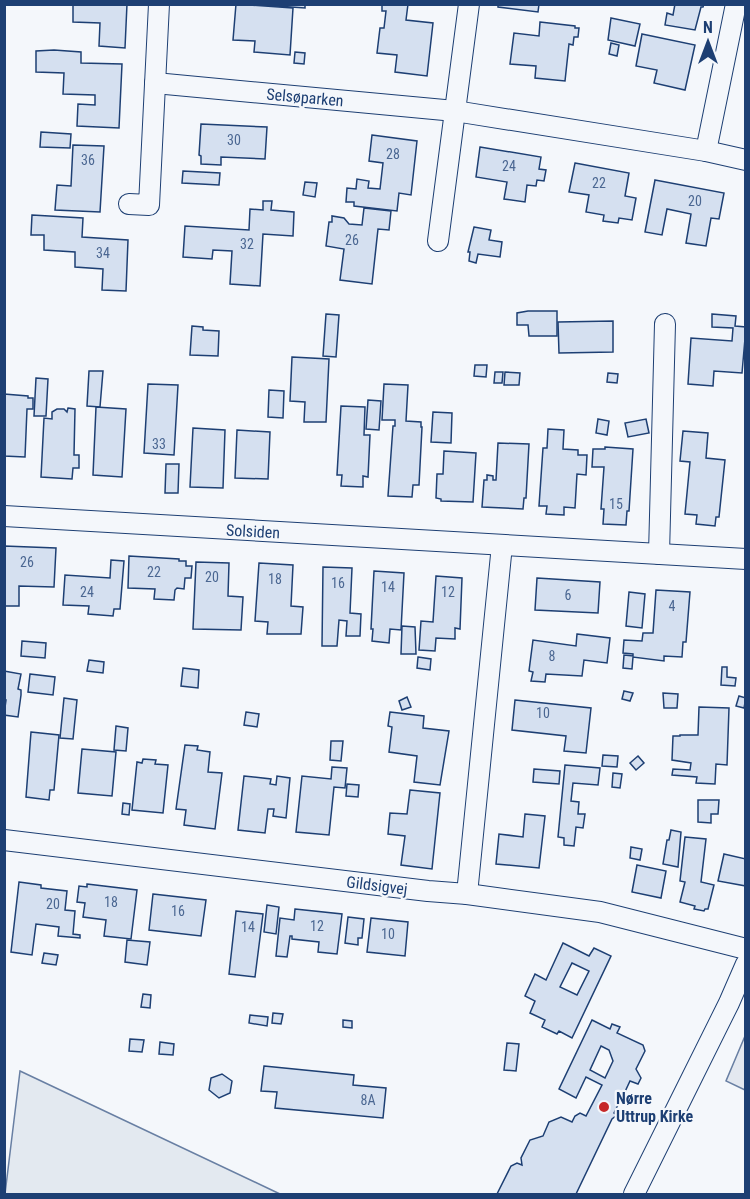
<svg xmlns="http://www.w3.org/2000/svg" width="750" height="1199" font-family="'Roboto Condensed',sans-serif">
	<rect width="100%" height="100%" fill="#f4f7fb"/>
	<polygon fill="#e3e9f0" stroke="#687fa3" stroke-width="1.5" points="20,1071 280,1194 5,1194"/>
	<polygon fill="#e3e8f0" stroke="#687fa3" stroke-width="1.5" points="745,1036 745,1090 726,1081"/>
	<g fill="#d5e0f0" stroke="#1d3f73" stroke-width="1.5" fill-rule="evenodd">
		<polygon points="73,4 127,4 125,48 99,46 100,23 73,22"/>
		<polygon points="236,4 293,8 290,55 254,52 255,41 233,40"/>
		<polygon points="277,4 305,4 305,8 277,6"/>
		<polygon points="382,4 408,4 406,20 433,23 427,76 395,72 397,55 377,53 380,28 384,28 386,11 382,11"/>
		<polygon points="498,4 539,4 538,12 498,7"/>
		<polygon points="675,4 704,4 703,7 701,7 695,30 665,25 667,13 673,15"/>
		<polygon points="611,18 640,24 635,46 608,40"/>
		<polygon points="540,22 575,26 575,28 579,28 578,37 574,37 573,45 569,44 565,81 535,78 536,66 510,64 514,33 539,36"/>
		<polygon points="642,34 695,45 685,90 654,83 657,70 636,66"/>
		<polygon points="611,43 619,45 617,56 609,54"/>
		<polygon points="54,50 81,52 81,63 122,64 119,128 77,126 78,104 95,105 95,95 63,94 64,73 36,72 36,51"/>
		<polygon points="295,52 305,53 304,64 294,63"/>
		<polygon points="201,124 267,127 265,159 221,157 221,165 201,164 201,156 199,155"/>
		<polygon points="41,132 71,134 70,148 40,147"/>
		<polygon points="372,135 417,141 411,195 399,193 397,211 354,206 354,202 346,202 347,188 356,189 357,179 369,181 368,188 380,189 383,163 369,161"/>
		<polygon points="73,145 104,146 100,212 55,210 57,185 71,186"/>
		<polygon points="480,147 541,157 539,169 546,170 544,181 537,180 536,186 527,185 525,202 504,199 507,182 476,177"/>
		<polygon points="575,163 629,173 625,196 636,198 632,220 619,218 618,223 603,221 604,215 586,212 589,195 569,192"/>
		<polygon points="183,171 220,173 219,185 182,183"/>
		<polygon points="655,180 724,193 719,219 711,218 706,246 686,243 691,214 667,209 662,235 645,232"/>
		<polygon points="305,182 317,183 315,197 303,195"/>
		<polygon points="263,201 272,201 271,210 294,212 293,236 263,234 260,286 230,284 232,251 213,250 212,259 183,257 185,226 249,230 250,209 263,210"/>
		<polygon points="364,208 391,211 389,230 378,229 372,284 340,280 344,249 326,246 329,222 332,222 332,216 344,218 349,224 362,225"/>
		<polygon points="32,215 83,218 82,237 128,240 126,291 102,290 103,269 75,267 75,252 44,250 44,235 31,235"/>
		<polygon points="474,227 491,230 489,240 502,242 500,257 478,254 476,263 469,261 470,252 468,252"/>
		<polygon points="528,311 557,311 557,336 529,336 528,325 517,325 517,313"/>
		<polygon points="326,314 339,315 336,357 323,356"/>
		<polygon points="712,314 736,316 735,326 746,327 742,373 714,371 713,386 688,384 691,338 732,341 733,328 712,327"/>
		<polygon points="613,321 613,352 559,353 558,322"/>
		<polygon points="192,326 203,327 203,330 219,331 218,356 190,355"/>
		<polygon points="292,357 329,359 326,422 304,422 305,402 290,401"/>
		<polygon points="475,365 487,365 486,377 474,376"/>
		<polygon points="89,371 103,371 100,407 87,406"/>
		<polygon points="495,372 503,372 502,383 494,383"/>
		<polygon points="505,372 520,373 519,385 504,385"/>
		<polygon points="608,373 618,374 617,383 607,382"/>
		<polygon points="36,378 48,379 46,416 34,416"/>
		<polygon points="148,384 178,385 174,455 144,453"/>
		<polygon points="384,384 408,385 406,421 421,422 421,427 422,427 419,485 413,485 412,497 388,496 393,426 395,426 395,420 382,420"/>
		<polygon points="269,390 284,391 283,418 268,417"/>
		<polygon points="4,394 28,396 28,398 33,398 33,409 27,409 25,457 4,456"/>
		<polygon points="368,400 381,401 379,430 366,429"/>
		<polygon points="341,406 365,407 364,435 370,435 368,477 363,476 363,487 341,486 342,475 337,475"/>
		<polygon points="96,407 126,409 122,477 93,475"/>
		<polygon points="68,408 75,409 74,455 79,455 79,468 73,468 72,479 41,477 44,418 52,419 52,412 57,409 64,409 67,412"/>
		<polygon points="433,412 452,413 451,443 431,442"/>
		<polygon points="598,419 609,421 607,435 596,433"/>
		<polygon points="646,419 649,433 628,437 625,423"/>
		<polygon points="193,428 225,430 223,488 190,487"/>
		<polygon points="548,429 564,430 563,449 578,450 578,455 587,455 586,475 577,474 575,508 564,507 564,515 546,514 547,506 539,506 543,448 547,448"/>
		<polygon points="237,430 270,432 268,479 235,478"/>
		<polygon points="683,431 708,433 706,458 725,460 719,517 716,517 715,526 696,524 697,515 685,514 690,462 680,461"/>
		<polygon points="498,443 529,444 526,498 524,498 523,509 482,507 484,480 487,480 487,475 493,476 493,480 496,480"/>
		<polygon points="605,447 633,449 629,511 627,511 626,525 603,524 604,509 601,509 604,467 592,467 593,449 605,449"/>
		<polygon points="444,451 476,453 473,502 441,501 441,499 436,498 437,474 443,474"/>
		<polygon points="166,464 179,464 178,493 165,493"/>
		<polygon points="4,546 56,548 54,587 19,586 19,606 4,606"/>
		<polygon points="129,556 179,559 179,561 186,561 186,566 192,566 191,578 185,578 184,589 177,588 175,590 174,600 154,599 155,589 128,588"/>
		<polygon points="111,560 124,561 120,609 114,609 113,616 88,614 89,606 63,605 65,575 110,578"/>
		<polygon points="196,562 229,563 228,596 243,597 241,630 193,629"/>
		<polygon points="259,563 293,565 291,606 303,607 301,634 267,634 268,622 255,621"/>
		<polygon points="323,567 352,568 350,613 361,614 360,636 346,636 347,621 339,620 337,646 322,646"/>
		<polygon points="374,571 404,573 401,630 390,629 389,643 372,641 373,629 371,629"/>
		<polygon points="436,576 462,578 460,629 455,628 455,639 436,638 435,651 419,650 421,621 433,622"/>
		<polygon points="537,578 600,582 598,613 535,610"/>
		<polygon points="656,590 690,592 686,642 683,642 682,657 664,656 664,661 633,657 632,669 623,668 624,655 633,656 633,654 623,653 624,640 642,641 643,633 653,633"/>
		<polygon points="629,592 645,594 642,628 626,626"/>
		<polygon points="402,626 415,627 416,654 401,654"/>
		<polygon points="577,634 610,638 607,663 584,660 582,676 546,674 545,682 531,681 533,672 529,671 533,640 576,646"/>
		<polygon points="22,641 46,643 45,658 21,656"/>
		<polygon points="418,657 431,659 430,670 417,668"/>
		<polygon points="89,660 104,662 103,673 87,671"/>
		<polygon points="722,667 727,667 727,677 736,678 735,686 721,685"/>
		<polygon points="183,668 199,670 198,688 181,686"/>
		<polygon points="4,671 21,674 18,689 21,690 21,695 18,717 4,715 6,700 4,700"/>
		<polygon points="30,674 55,677 53,695 28,692"/>
		<polygon points="624,691 633,693 630,701 622,699"/>
		<polygon points="663,693 678,694 677,708 664,708"/>
		<polygon points="739,696 746,698 744,708 736,706"/>
		<polygon points="407,697 411,707 402,710 399,701"/>
		<polygon points="64,698 77,700 73,739 60,738"/>
		<polygon points="515,700 591,708 586,753 564,751 566,736 512,730"/>
		<polygon points="699,707 729,708 727,765 716,764 715,784 696,783 697,777 672,775 673,769 690,770 691,763 672,760 673,736 680,736 680,735 698,735"/>
		<polygon points="246,712 259,714 257,727 244,725"/>
		<polygon points="390,712 424,716 423,728 449,731 440,785 414,782 417,756 389,752 392,727 388,726"/>
		<polygon points="116,726 128,728 126,751 114,750"/>
		<polygon points="31,732 59,735 54,790 50,790 49,800 26,797"/>
		<polygon points="331,741 343,741 341,761 330,760"/>
		<polygon points="185,745 198,746 197,750 210,752 208,772 222,773 215,829 184,825 186,810 176,809"/>
		<polygon points="82,749 116,752 112,796 78,793"/>
		<polygon points="603,755 618,756 617,767 602,766"/>
		<polygon points="638,756 644,763 636,770 630,763"/>
		<polygon points="143,759 156,760 155,764 168,765 163,813 132,810 137,762 142,763"/>
		<polygon points="565,765 600,768 598,785 573,783 571,801 579,802 578,814 585,814 583,828 576,827 574,846 564,845 564,838 558,837"/>
		<polygon points="332,767 347,768 345,788 334,787 329,835 296,832 302,776 331,779"/>
		<polygon points="534,769 560,771 559,784 533,782"/>
		<polygon points="613,773 622,774 620,788 612,787"/>
		<polygon points="244,776 271,779 270,784 276,785 277,776 290,778 286,818 273,816 274,809 268,809 265,833 238,830"/>
		<polygon points="347,784 359,785 358,797 346,796"/>
		<polygon points="410,790 440,793 432,869 401,865 405,836 388,834 390,813 407,814"/>
		<polygon points="698,800 719,800 718,814 711,814 711,823 698,822"/>
		<polygon points="123,803 130,804 129,815 122,814"/>
		<polygon points="525,814 545,816 539,868 496,864 499,834 523,837"/>
		<polygon points="671,830 681,832 678,867 663,864 667,840 669,840"/>
		<polygon points="685,837 706,839 701,882 714,885 708,909 705,909 704,911 694,909 695,906 680,902 685,882 680,881"/>
		<polygon points="631,847 642,849 640,860 630,858"/>
		<polygon points="724,854 746,859 746,886 718,881"/>
		<polygon points="637,865 666,871 661,898 632,892"/>
		<polygon points="19,882 41,885 41,888 67,891 65,910 75,911 73,934 80,935 80,938 58,936 59,927 36,924 32,955 11,952"/>
		<polygon points="87,884 137,890 131,939 104,936 106,920 83,917 85,903 77,902 79,886 87,887"/>
		<polygon points="153,894 206,900 201,936 149,930"/>
		<polygon points="267,905 279,907 276,934 264,932"/>
		<polygon points="295,909 342,914 337,954 318,952 319,942 292,939 292,936 290,936 287,957 276,956 280,918 294,920"/>
		<polygon points="236,911 263,914 255,977 229,974"/>
		<polygon points="348,917 364,919 362,938 358,938 358,945 345,943"/>
		<polygon points="371,918 408,922 405,956 367,952"/>
		<polygon points="127,940 150,942 147,965 125,962"/>
		<path d="M 563,943 L 589,956 L 594,948 L 611,956 L 572,1038 L 559,1031 L 557,1034 L 542,1027 L 545,1020 L 530,1013 L 535,1001 L 525,996 L 535,974 L 546,980 ZM 572,963 L 589,971 L 577,995 L 560,987 Z"/>
		<polygon points="44,953 58,955 56,965 42,963"/>
		<polygon points="143,994 151,995 150,1008 141,1007"/>
		<polygon points="273,1013 283,1014 281,1024 272,1023"/>
		<polygon points="250,1015 268,1017 267,1026 249,1023"/>
		<polygon points="343,1020 352,1021 352,1028 343,1027"/>
		<path d="M 592,1020 L 610,1029 L 612,1024 L 620,1027 L 617,1033 L 643,1045 L 645,1051 L 636,1069 L 641,1078 L 638,1084 L 630,1081 L 623,1096 L 626,1097 L 620,1101 L 614,1113 L 617,1115 L 612,1119 L 576,1194 L 497,1194 L 511,1166 L 517,1163 L 522,1165 L 521,1158 L 530,1140 L 543,1136 L 549,1122 L 561,1117 L 572,1122 L 575,1116 L 580,1113 L 586,1116 L 602,1085 L 586,1077 L 576,1098 L 559,1089 ZM 601,1046 L 609,1050 L 613,1061 L 605,1078 L 590,1070 Z"/>
		<polygon points="130,1039 144,1040 142,1052 129,1051"/>
		<polygon points="160,1042 174,1044 173,1055 159,1054"/>
		<polygon points="507,1043 519,1044 516,1071 504,1070"/>
		<polygon points="264,1066 354,1075 353,1085 386,1088 383,1118 275,1108 277,1092 261,1091"/>
		<polygon points="222,1074 232,1081 230,1093 219,1098 209,1090 211,1078"/>
	</g>
	<g fill="none" stroke-linecap="round" stroke-linejoin="round">
		<g stroke="#1d3f73" stroke-width="22">
			<g id="street">
				<polyline points="155,83 455,111 706,151 746,160"/>
				<polyline points="706,151 736,4"/>
				<polyline points="129,204 149,205 159,4"/>
				<polyline points="438,241 469,4"/>
				<polyline points="4,516 746,559"/>
				<polyline points="659,554 665,324"/>
				<polyline points="4,840 428,891 467,894 600,912 746,949"/>
				<polyline points="467,894 502,545"/>
				<polyline points="634,1194 729,1003 746,964"/>
			</g>
		</g>
		<use href="#street" stroke="#f4f7fb" stroke-width="20"/>
	</g>
	<circle fill="#c62828" stroke="#f4f7fb" stroke-width="2" cx="604" cy="1107" r="6"/>
	<g text-anchor="middle" stroke-width="4.5" stroke-linejoin="round" paint-order="stroke">
		<g font-size="14" fill="#4b6792">
			<text x="234" y="145">30</text>
			<text x="393" y="159">28</text>
			<text x="88" y="165">36</text>
			<text x="509" y="171">24</text>
			<text x="599" y="188">22</text>
			<text x="695" y="206">20</text>
			<text x="352" y="245">26</text>
			<text x="247" y="249">32</text>
			<text x="103" y="258">34</text>
			<text x="159" y="449">33</text>
			<text x="616" y="509">15</text>
			<text x="27" y="567">26</text>
			<text x="154" y="577">22</text>
			<text x="212" y="582">20</text>
			<text x="275" y="584">18</text>
			<text x="338" y="588">16</text>
			<text x="388" y="592">14</text>
			<text x="87" y="597">24</text>
			<text x="448" y="597">12</text>
			<text x="568" y="600">6</text>
			<text x="672" y="611">4</text>
			<text x="552" y="661">8</text>
			<text x="543" y="718">10</text>
			<text x="111" y="907">18</text>
			<text x="53" y="909">20</text>
			<text x="178" y="916">16</text>
			<text x="317" y="931">12</text>
			<text x="248" y="932">14</text>
			<text x="388" y="939">10</text>
			<text x="368" y="1105">8A</text>
		</g>
		<g font-size="16" fill="#1d3f73" stroke="#f4f7fb">
			<text transform="translate(305 97) rotate(5)" y="6">Selsøparken</text>
			<text transform="translate(253 531) rotate(3)" y="6">Solsiden</text>
			<text transform="translate(377 885) rotate(7)" y="6">Gildsigvej</text>
		</g>
		<g font-size="16" font-weight="bold" fill="#1d3f73" stroke="#f4f7fb" text-anchor="start">
			<text x="616" y="1104">Nørre<tspan x="616" dy="18">Uttrup Kirke</tspan></text>
		</g>
	</g>
	<rect width="750" height="1199" fill="none" stroke="#1d3f73" stroke-width="12"/>
	<g transform="translate(708 42)" stroke="#f4f7fb" stroke-width="4.5" paint-order="stroke">
	<path d="M0-4.5L10 22L0 15L-10 22Z" fill="#1d3f73"/>
	<text y="-9" font-size="16" font-weight="bold" text-anchor="middle" fill="#1d3f73">N</text>
	</g>
</svg>
